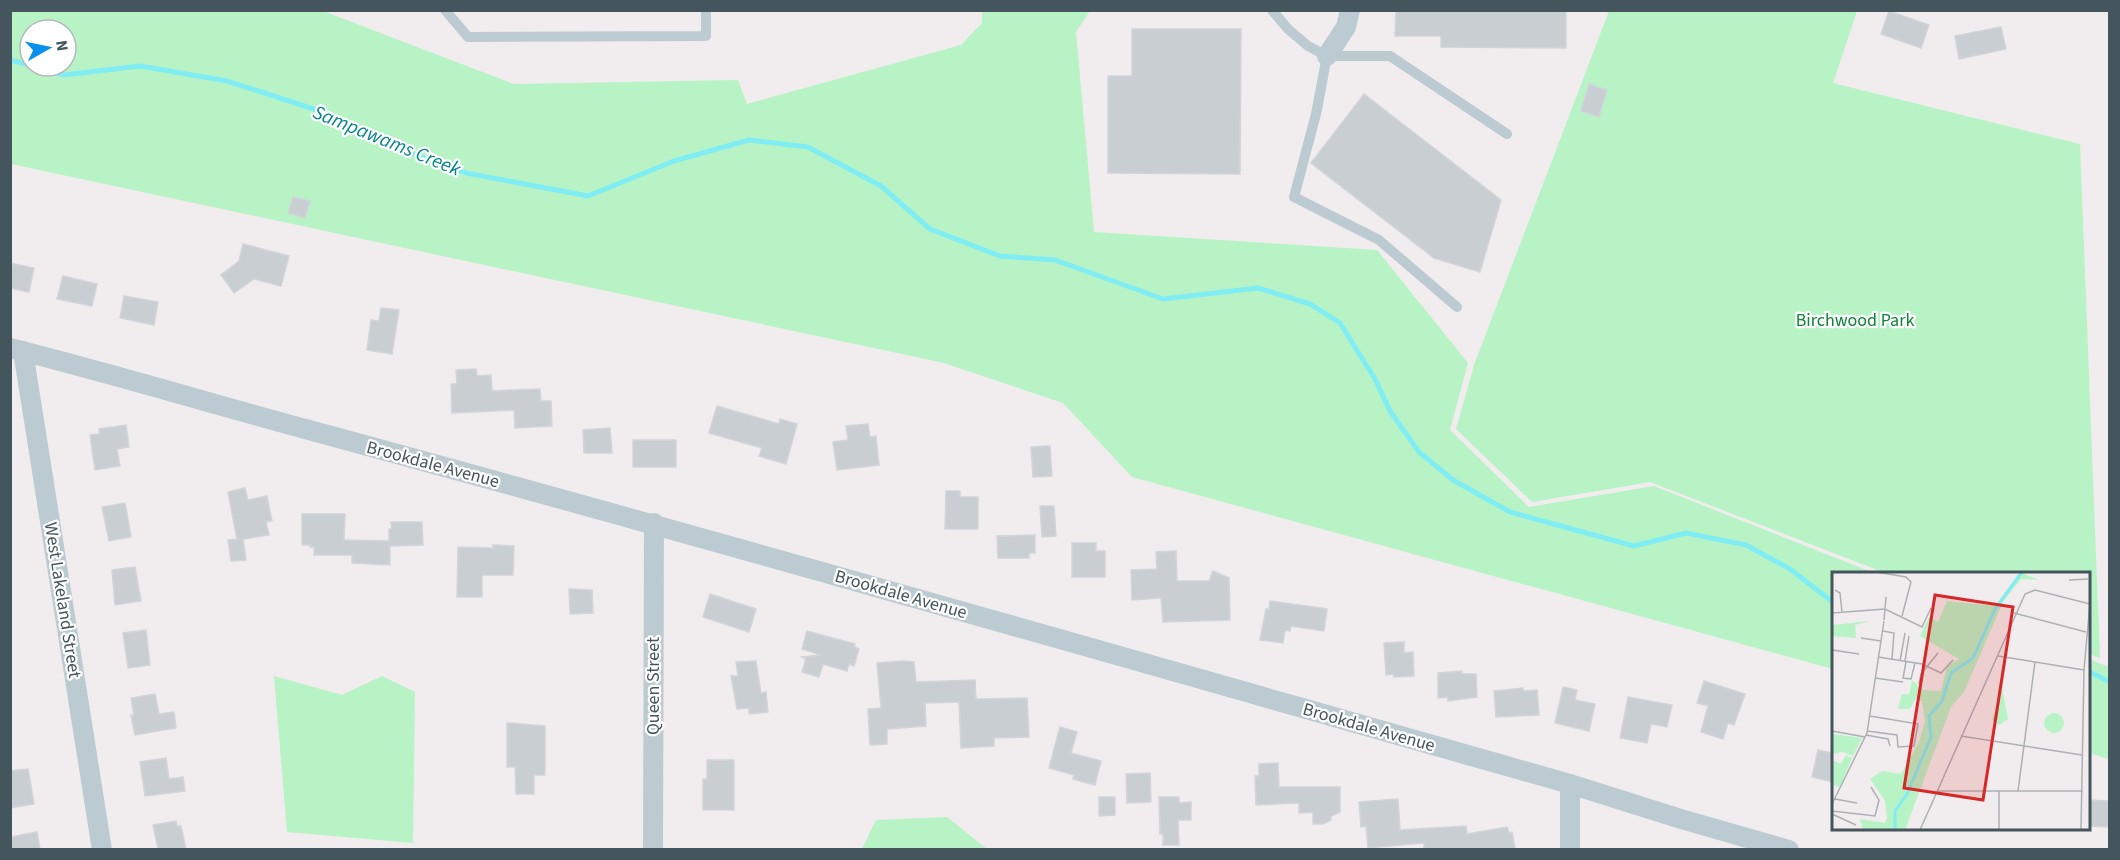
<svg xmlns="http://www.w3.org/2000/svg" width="2120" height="860" font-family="'Source Sans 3',sans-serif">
	<rect width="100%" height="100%" fill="#f1edee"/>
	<g fill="#b7f3c5" fill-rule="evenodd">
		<path d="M 11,11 L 323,11 L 514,84 L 738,80 L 747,104 L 961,45 L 982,23 L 982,11 L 1090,11 L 1076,32 L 1094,232 L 1377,250 L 1468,363 L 1450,430 L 1529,507 L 1654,486 L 1874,573 L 1834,574 L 1833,669 L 1132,477 L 1063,403 L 944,363 L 11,164 ZM 30,30 L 66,30 L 66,66 L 30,66 Z"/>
		<polygon points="1609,11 1857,11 1833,83 2080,144 2100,658 2089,654 2088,574 1885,573 1650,482 1532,502 1456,429 1474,365"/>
		<polygon points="2089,659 2109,667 2109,759 2089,753"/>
		<polygon points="274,676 342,695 382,676 415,692 413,843 287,832"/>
		<polygon points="947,817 987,849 862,849 876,820"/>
	</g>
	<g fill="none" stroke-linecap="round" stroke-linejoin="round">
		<g stroke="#80edf4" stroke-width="5">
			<polyline points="10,60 30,65"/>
			<polyline points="32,66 64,75 140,66 227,81 323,112 405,151 466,173 588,196 674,161 749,140 808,147 881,186 930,229 1000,256 1055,260 1163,299 1258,288 1310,304 1340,323 1375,379 1390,411 1419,452 1453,480 1510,512 1634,546 1686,533 1746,545 1790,569 1834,603"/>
			<polyline points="2088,671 2110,682"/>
		</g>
	</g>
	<g fill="#c9ced3" stroke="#d1d5da" stroke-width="1.5">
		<polygon points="1396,10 1566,10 1566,48 1441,47 1441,36 1395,36"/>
		<polygon points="1889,11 1929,25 1921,48 1881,34"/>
		<polygon points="2001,27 2006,49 1959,59 1955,36"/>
		<polygon points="1132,29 1241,29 1240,174 1108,173 1108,76 1132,76"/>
		<polygon points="1589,84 1607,90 1599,117 1581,111"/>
		<polygon points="1364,94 1501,200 1480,272 1434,258 1311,163"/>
		<polygon points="293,197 310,201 305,218 288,213"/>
		<polygon points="243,244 289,256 281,286 254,279 234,293 221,275 239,261"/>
		<polygon points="10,263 34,268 29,292 10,288"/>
		<polygon points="63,276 97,284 92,306 57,299"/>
		<polygon points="124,296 158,302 154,325 120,318"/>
		<polygon points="381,308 399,310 392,354 367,350 371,320 379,321"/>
		<polygon points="476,369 477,376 491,375 492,391 540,389 541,401 551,401 552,426 515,428 514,410 452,413 451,384 457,384 456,370"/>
		<polygon points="717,406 779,424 780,419 797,424 786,464 759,456 762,448 709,433"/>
		<polygon points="868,424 870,437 876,436 879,465 837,470 833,442 848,440 846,426"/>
		<polygon points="126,425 129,447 117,449 120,466 95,470 90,435 100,434 99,429"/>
		<polygon points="610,428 612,453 584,453 583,430"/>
		<rect x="633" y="440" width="43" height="27"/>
		<polygon points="1050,446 1052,476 1033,477 1031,447"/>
		<polygon points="245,488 248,500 267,496 272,521 266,522 269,535 243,539 246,560 231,561 228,540 237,539 228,492"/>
		<polygon points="946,491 960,491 960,497 978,497 978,529 945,529"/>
		<polygon points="125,503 131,537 109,541 102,507"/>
		<polygon points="1040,506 1054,506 1056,536 1042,537"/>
		<polygon points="302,514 345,514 344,540 389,541 389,529 392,529 391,522 422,522 423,545 390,546 390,565 352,563 352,555 314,555 314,547 310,547 311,545 302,545"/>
		<polygon points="1035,535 1035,553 1029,553 1029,558 998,558 997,536"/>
		<polygon points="1072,543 1096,543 1096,551 1105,551 1105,577 1072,577"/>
		<polygon points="493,545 514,546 513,575 482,575 482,597 457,597 458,547 493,548"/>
		<polygon points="1176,551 1177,581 1209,581 1213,571 1229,578 1230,620 1163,622 1161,598 1132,600 1131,570 1157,569 1156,552"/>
		<polygon points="135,567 141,601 115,605 112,570"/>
		<polygon points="569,589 592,590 593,613 570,614"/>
		<polygon points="710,594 756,609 749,632 703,617"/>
		<polygon points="1270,601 1327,609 1324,631 1291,626 1290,631 1285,630 1283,643 1260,640 1266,609 1269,609"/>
		<polygon points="146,630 150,665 128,668 123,633"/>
		<polygon points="807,631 855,644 854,647 859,649 854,666 849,664 847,671 823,664 819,677 802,672 806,659 802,657 821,655 802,649"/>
		<polygon points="1404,642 1404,653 1413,652 1414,676 1394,677 1394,674 1386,675 1384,643"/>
		<polygon points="756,661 761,693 766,692 768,712 749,714 749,708 737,709 731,676 738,676 736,662"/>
		<polygon points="903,661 914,662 916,682 975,680 976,699 1027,698 1029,737 994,738 994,746 961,748 959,702 925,703 926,726 887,729 887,744 870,745 868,709 881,708 877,663"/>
		<polygon points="1462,671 1462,674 1476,674 1477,697 1448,701 1448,697 1438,698 1438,673"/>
		<polygon points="1704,681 1745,694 1734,725 1728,723 1723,739 1701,732 1708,706 1697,703"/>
		<polygon points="1563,687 1577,690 1575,700 1595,704 1589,731 1555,723"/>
		<polygon points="1523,688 1523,691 1537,690 1539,715 1496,717 1494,691"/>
		<polygon points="155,694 159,714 174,712 176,728 135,735 131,715 134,715 131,698"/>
		<polygon points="1628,697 1672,705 1667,727 1651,724 1647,743 1620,738"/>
		<polygon points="507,723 545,726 545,775 534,775 534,794 516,794 515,767 507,767"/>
		<polygon points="1060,727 1077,732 1071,753 1101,761 1095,785 1073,779 1074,775 1049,768"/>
		<polygon points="1818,750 1833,753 1833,782 1812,777"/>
		<polygon points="166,758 169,779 183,777 185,791 145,796 140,762"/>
		<polygon points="707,760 734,760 734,810 703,810 703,779 707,779"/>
		<polygon points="1278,763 1279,787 1340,787 1340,812 1331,816 1331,820 1323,824 1313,824 1313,812 1299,813 1299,803 1256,805 1255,776 1259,776 1259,764"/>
		<polygon points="28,769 34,804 10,808 10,771"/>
		<polygon points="1150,773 1151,802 1127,803 1126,774"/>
		<polygon points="1099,797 1115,797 1115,815 1099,816"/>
		<polygon points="1159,797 1179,797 1179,803 1191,802 1191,820 1178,820 1179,845 1163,845 1163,834 1160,834"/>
		<polygon points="1398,799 1400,830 1466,826 1467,834 1507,827 1509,833 1512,832 1515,849 1424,849 1424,843 1368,848 1366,826 1361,827 1359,802"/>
		<polygon points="2088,800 2109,801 2109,827 2088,826"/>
		<polygon points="176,821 177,826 181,826 186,849 158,849 153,825"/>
		<polygon points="37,832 40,849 10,849 10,837"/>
	</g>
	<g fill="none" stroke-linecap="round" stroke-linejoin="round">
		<g stroke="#bccbd1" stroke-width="10">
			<polyline points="445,10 468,37 706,36 706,10"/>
			<polyline points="1272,10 1288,29 1308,46 1327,56 1390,56 1507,134"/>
			<polyline points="1327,56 1316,114 1294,197 1379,240 1457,307"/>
		</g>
		<g stroke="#bccbd1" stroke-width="20">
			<polyline points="1327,56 1346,27 1350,10"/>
			<path d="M 10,348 C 110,373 209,403 309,430 C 730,544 1150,665 1570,784 L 1681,819 L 1789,850"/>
			<polyline points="23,351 102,850"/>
			<polyline points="653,850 654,523"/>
			<polyline points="1570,850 1570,784"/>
		</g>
	</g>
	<g text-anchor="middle" stroke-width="4.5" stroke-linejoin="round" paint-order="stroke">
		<g font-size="18" fill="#0e8438" stroke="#fff">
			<text x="1855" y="326">Birchwood Park</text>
		</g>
		<g font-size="18" fill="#44555d" stroke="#fff">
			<text transform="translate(433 464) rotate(15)" y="6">Brookdale Avenue</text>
			<text transform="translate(901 594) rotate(16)" y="6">Brookdale Avenue</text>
			<text transform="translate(63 600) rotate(81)" y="6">West Lakeland Street</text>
			<text transform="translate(653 686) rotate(-90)" y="6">Queen Street</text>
			<text transform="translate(1369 727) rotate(16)" y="6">Brookdale Avenue</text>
		</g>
		<g font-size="20" font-style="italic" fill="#04838b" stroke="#fff">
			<text transform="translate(387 140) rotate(22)" y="7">Sampawams Creek</text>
		</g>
	</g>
	<g transform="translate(1832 572)">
		<rect width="258" height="258" fill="#f1edee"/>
		<path d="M 188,0 L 207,8 L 189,7 L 171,30 L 132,120 L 119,135 L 73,258 L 31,258 L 28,247 L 53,251 L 55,246 L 53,229 L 38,207 L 50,199 L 69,202 L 87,170 L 93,149 L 90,129 L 84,126 L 78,137 L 66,137 L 70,122 L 77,122 L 80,108 L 91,118 L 109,119 L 115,94 L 127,87 L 88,64 L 97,45 L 106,50 L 115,29 L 163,34 ZM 38,49 L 23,53 L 24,66 L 0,64 L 0,53 ZM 170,115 L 176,147 L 167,153 L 160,148 ZM212 151a10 10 0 1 1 20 0a10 10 0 1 1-20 0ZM 0,162 L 30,166 L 21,184 L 10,180 L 1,182 ZM 14,183 L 20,186 L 8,215 L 0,213 L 0,188 L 9,192 Z" fill="#b7f3c5"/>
		<path fill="none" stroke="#80edf4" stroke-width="3" d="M 63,258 L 63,239 L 75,222 L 99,165 L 97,144 L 110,129 L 119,101 L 141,86 L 163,37 L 190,0"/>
		<path fill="none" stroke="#acb0b4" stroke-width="1.5" d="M 44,0 L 74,5 L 79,10 L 70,44M 237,8 L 256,7M 3,18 L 8,21 L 10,40M 0,41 L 53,37 L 90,55 L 99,36M 182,41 L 254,60M 52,48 L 54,25M 51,59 L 62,61 L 60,87M 29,66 L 49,69M 0,78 L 27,82M 166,84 L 252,98M 46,85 L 90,92 L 109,101 L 121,88M 68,89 L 73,61M 73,89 L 77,64M 74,90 L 71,106 L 79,107 L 83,91M 43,106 L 71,110M 87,112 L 89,102 L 106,81M 0,159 L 33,165M 35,159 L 65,163 L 66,175 L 82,174 L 86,152 L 38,144M 34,163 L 56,167 L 58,174M 129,164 L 250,183M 105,219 L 251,219M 186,219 L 203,90M 3,227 L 25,231M 0,232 L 35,161 L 52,49M 0,239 L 43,244 L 47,228 L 39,215M 0,242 L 24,253M 88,258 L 193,22 L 203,18 L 258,32M 167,258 L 167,219M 249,258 L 252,98 L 258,31"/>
		<path fill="#d62828" fill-opacity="0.15" stroke="#d62828" stroke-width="3" d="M 103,23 L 181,35 L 151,228 L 72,216 Z"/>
		<rect width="258" height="258" fill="none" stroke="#44555d" stroke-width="3"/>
	</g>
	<rect width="2120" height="860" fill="none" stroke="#44555d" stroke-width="24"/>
	<g transform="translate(48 48) rotate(81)"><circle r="28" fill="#ffffff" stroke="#b4bbbe" stroke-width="1.5"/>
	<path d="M0-4.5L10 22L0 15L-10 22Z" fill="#0890ef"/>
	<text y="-9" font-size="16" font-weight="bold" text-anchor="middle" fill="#44555d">N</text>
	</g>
</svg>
